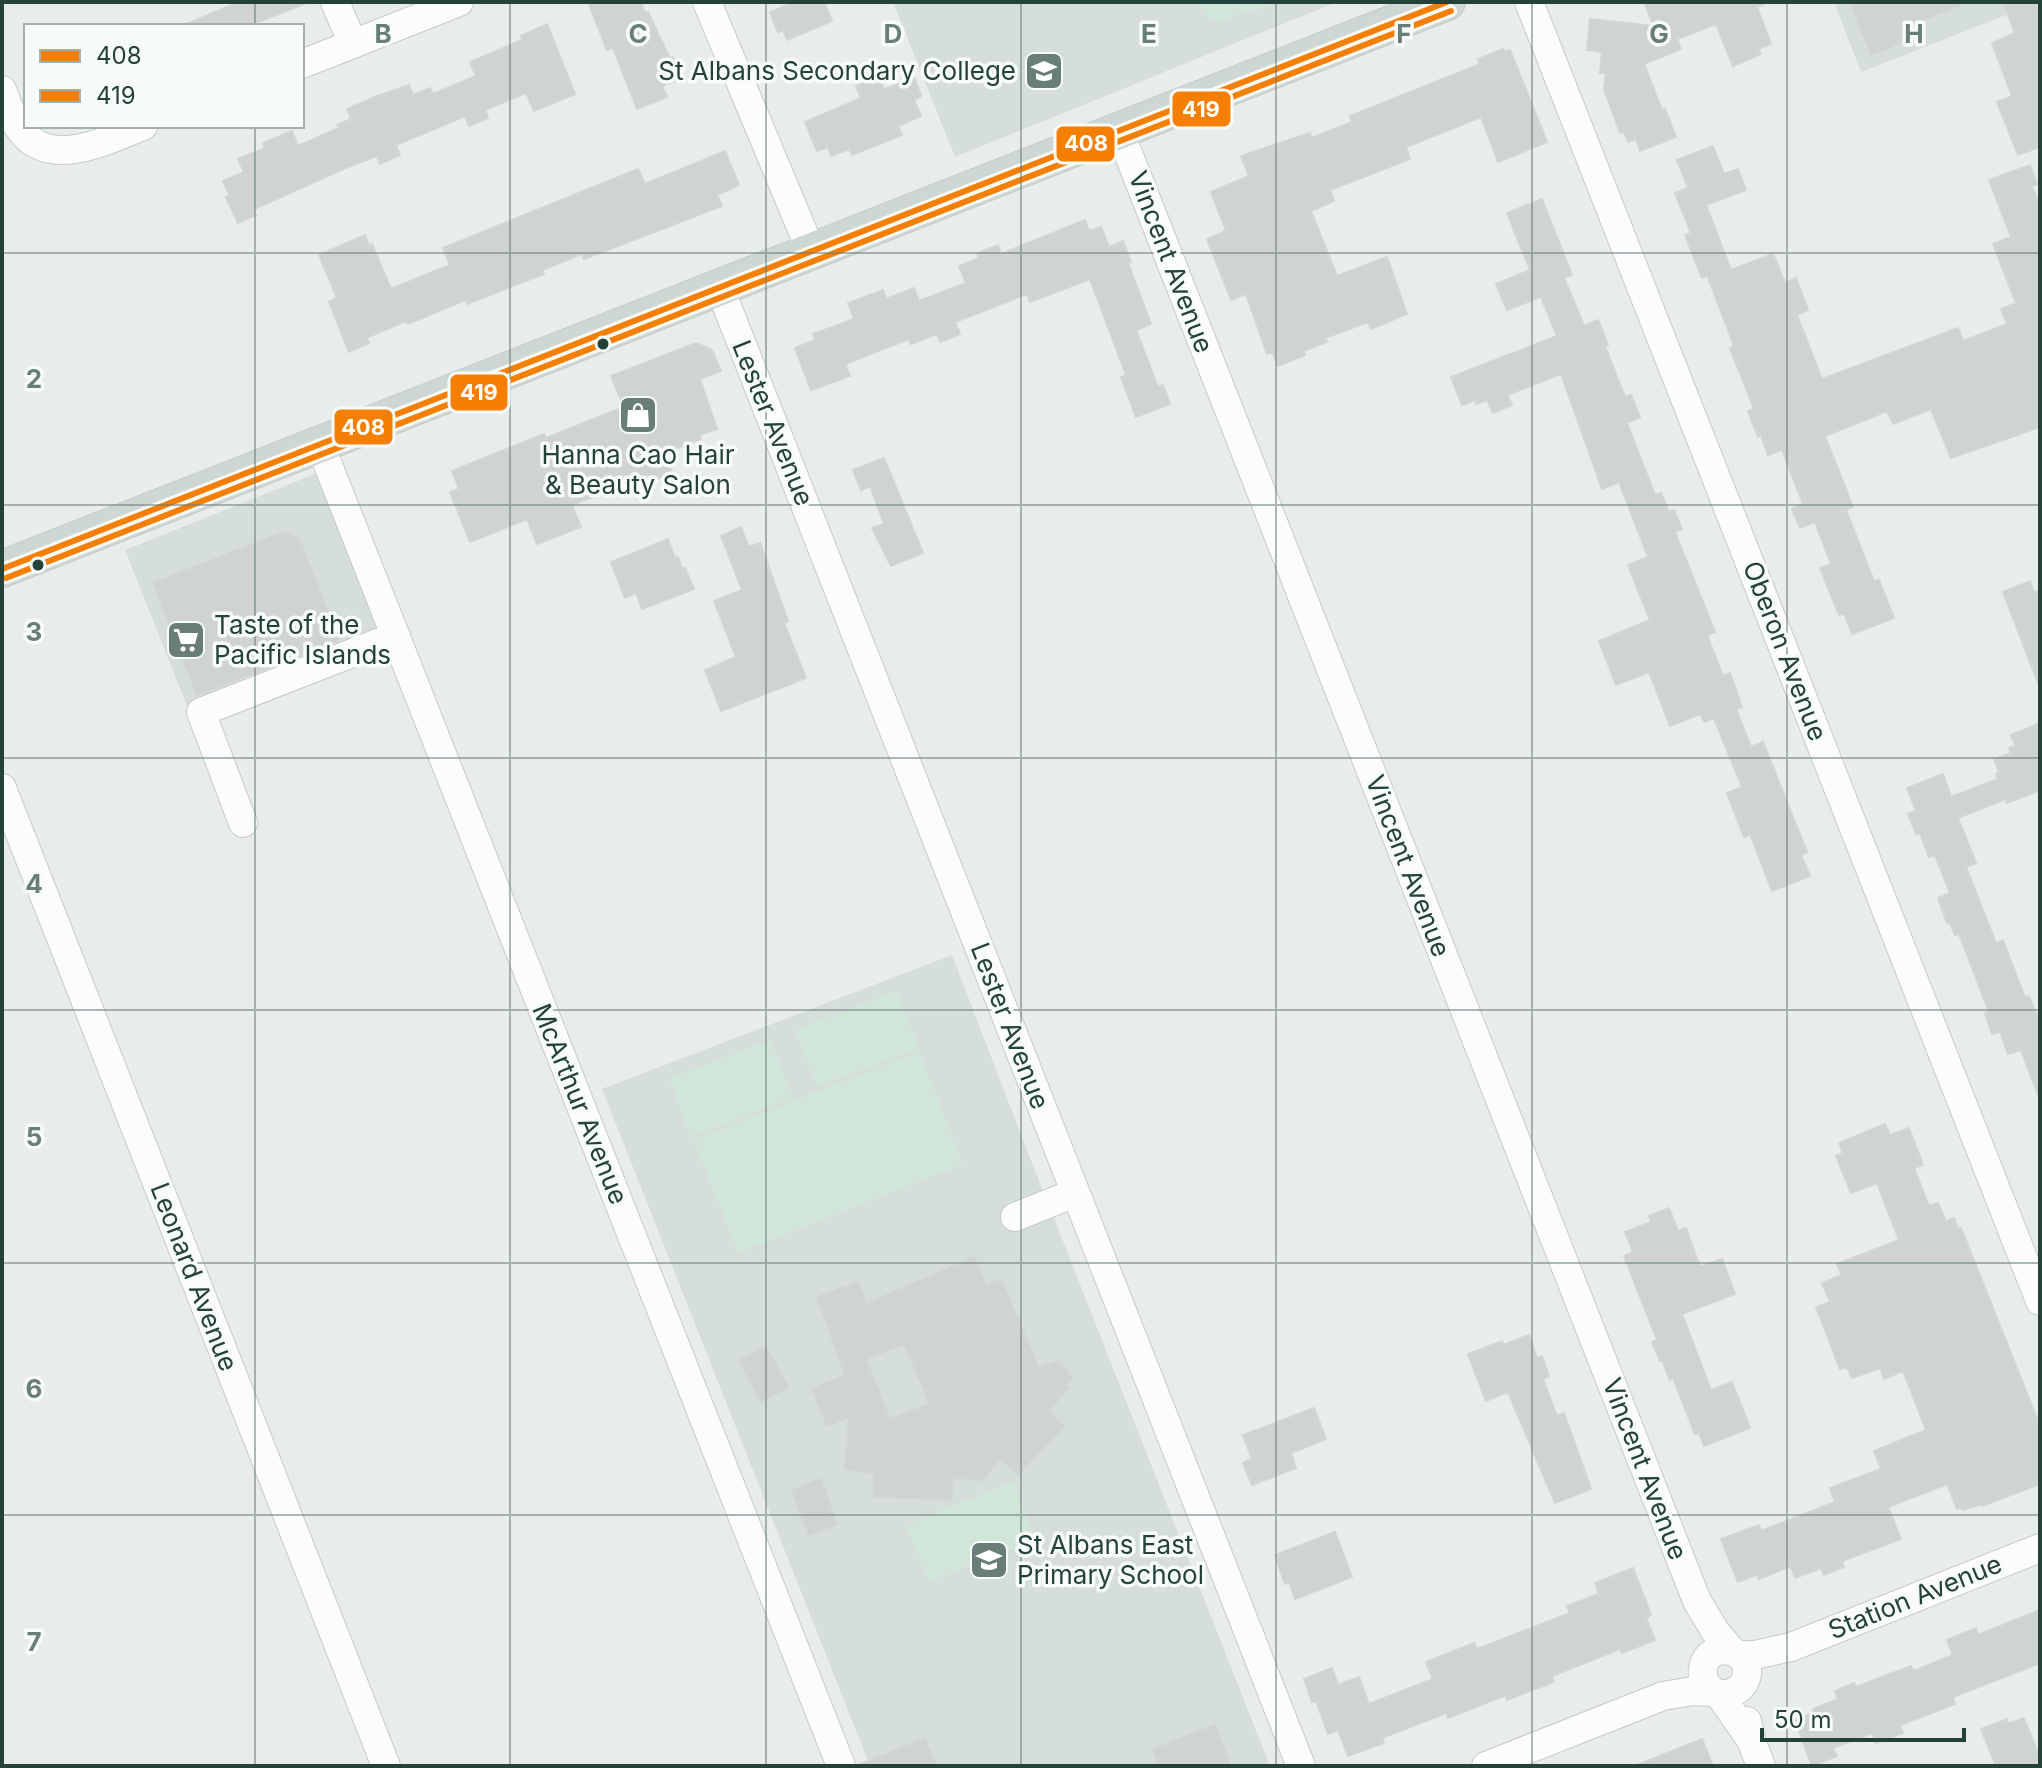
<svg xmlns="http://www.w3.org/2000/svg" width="2042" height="1768" font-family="Inter,sans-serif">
	<rect width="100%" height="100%" fill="#e8edeb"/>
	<g fill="#d6dedb">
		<polygon points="893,2 1337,2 955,157"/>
		<polygon points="1834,2 2040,2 1861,72"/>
		<polygon points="317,473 381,635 189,711 125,550"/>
		<polygon points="952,955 1025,1145 1270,1766 870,1766 602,1089"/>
	</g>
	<g fill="#d1e6d8">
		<path d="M 1196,2 L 1279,2 C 1267,10 1259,8 1246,11 C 1234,14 1227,22 1214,21 Z"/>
		<polygon points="896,991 919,1048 817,1087 795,1030"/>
		<polygon points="770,1040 793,1098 691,1137 669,1079"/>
		<polygon points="919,1052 963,1164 738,1253 694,1140"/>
		<polygon points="1013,1482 1035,1539 929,1582 906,1525"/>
	</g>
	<g fill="#cfd4d2" stroke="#d1d6d4" stroke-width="2" fill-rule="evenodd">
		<polygon points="239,2 306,2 306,3 249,26 182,26"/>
		<polygon points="588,2 641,2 645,13 648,12 670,59 673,57 682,78 662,86 667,97 637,109 613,48 607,50"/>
		<polygon points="794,2 824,2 832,21 787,40 783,30 778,32 770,12"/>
		<polygon points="1644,2 1768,2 1757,7 1771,44 1758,49 1761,54 1733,66 1716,24 1677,39 1681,49 1644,64 1662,110 1665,109 1676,137 1640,151 1636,139 1628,142 1624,132 1620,133 1604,89 1606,73 1600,73 1602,52 1587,50 1590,19 1654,26"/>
		<polygon points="1850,2 1965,2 1966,3 1910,25 1915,37 1871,55"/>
		<polygon points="2003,2 2037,2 2040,11 2040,147 2018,155 1997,102 2012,96 1992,43 2015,33"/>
		<polygon points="547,24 575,94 534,111 526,93 485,110 488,118 469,126 465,116 396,145 400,155 380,164 377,156 350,166 254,209 256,215 238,223 226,197 230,196 223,181 244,172 238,159 265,148 263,143 292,131 298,146 339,128 337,125 351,119 347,109 375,97 409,85 413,95 430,88 433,94 476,76 470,62 522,40 521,36"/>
		<polygon points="1503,49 1505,52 1510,50 1547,142 1498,162 1481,117 1406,147 1410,159 1330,190 1334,201 1311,211 1337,276 1387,257 1407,314 1371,329 1368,322 1325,338 1327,342 1303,351 1305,355 1278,366 1272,352 1267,354 1246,294 1231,300 1207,239 1226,231 1211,192 1249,176 1241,156 1310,133 1312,138 1352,122 1350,116 1480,64 1478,59"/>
		<polygon points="878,77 884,90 914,77 921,96 914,100 921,116 898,126 902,135 852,155 849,149 831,156 828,147 817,151 805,122 861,98 856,86"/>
		<polygon points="1713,146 1724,174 1738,169 1746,190 1706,205 1731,270 1773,254 1785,283 1796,278 1808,310 1797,315 1822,379 1958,328 1963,341 2007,324 2001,309 2016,303 1993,244 2011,237 1989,180 2030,165 2037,184 2032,186 2040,206 2040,427 1951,458 1931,409 1893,424 1887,411 1825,436 1853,507 1846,510 1874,581 1879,580 1894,618 1852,634 1844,613 1839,615 1820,568 1831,564 1815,522 1800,528 1792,509 1803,504 1782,450 1768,455 1761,435 1758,437 1748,411 1754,409 1730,348 1734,346 1707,275 1702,278 1685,235 1691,233 1675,193 1688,188 1677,160"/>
		<polygon points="725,151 739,185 717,195 722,206 584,259 582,254 542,270 544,274 467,304 465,300 408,324 406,321 366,338 369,343 349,352 329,302 337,298 319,255 365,235 369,246 372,244 391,289 450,265 443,248 638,169 645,184"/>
		<polygon points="1542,199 1572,275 1564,278 1584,326 1598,320 1608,345 1605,346 1625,397 1631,395 1640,417 1627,423 1655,495 1661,493 1669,512 1674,510 1682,529 1675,532 1715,632 1707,635 1723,676 1730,673 1742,707 1736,709 1751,747 1763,742 1807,852 1801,855 1810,876 1772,891 1750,834 1744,837 1727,793 1742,787 1714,718 1704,722 1700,714 1670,726 1649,672 1616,685 1599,641 1650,620 1628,565 1648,557 1619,482 1602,489 1561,374 1507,395 1512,405 1493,413 1487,400 1476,404 1475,400 1462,405 1451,377 1557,336 1541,297 1507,310 1496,284 1530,270 1507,213"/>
		<polygon points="1085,220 1089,231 1101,227 1109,247 1123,241 1131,262 1128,263 1151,324 1136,330 1158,387 1163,385 1170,404 1136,417 1121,377 1126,375 1090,279 1030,302 1027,294 955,322 960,334 940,342 937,334 911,344 909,339 845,364 850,376 811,390 795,348 815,340 813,334 854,319 848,303 883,290 886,299 914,288 919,301 966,283 959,266 979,258 977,253 998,245 1001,254"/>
		<polygon points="696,343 712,350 721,371 700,379 717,429 699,435 701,439 665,453 672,473 653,481 650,474 572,505 581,527 537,544 527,519 470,542 450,492 459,489 452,471 544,434 546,438 624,407 611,376"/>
		<polygon points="884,458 923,553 891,566 872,528 884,524 870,486 861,490 853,470"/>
		<polygon points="741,527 749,547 760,543 788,621 784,623 806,678 721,711 705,670 736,657 714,601 742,590 721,536"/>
		<polygon points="283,532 300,540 339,640 197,695 153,583"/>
		<polygon points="668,539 675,558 678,557 682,569 685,568 694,589 642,609 636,593 625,598 611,562"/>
		<polygon points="2030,581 2034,593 2040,590 2038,683 2003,592"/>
		<polygon points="2040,723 2040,790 2007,803 2005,799 1958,818 1976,863 1966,867 1996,943 2003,940 2025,998 2029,996 2040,1023 2038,1095 2021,1050 2008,1054 2000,1032 1992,1034 1985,1013 1989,1012 1959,934 1955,935 1949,921 1947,923 1938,898 1950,893 1935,855 1929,857 1920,833 1916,834 1908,814 1916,811 1907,788 1943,774 1951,797 1998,779 1996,774 1999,772 1994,759 2011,753 2009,748 2016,746 2011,735"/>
		<polygon points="1885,1124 1890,1135 1909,1128 1923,1165 1914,1168 1929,1206 1938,1203 1946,1222 1954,1218 1958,1229 1961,1228 2040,1426 2040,1484 1982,1506 1981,1504 1963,1510 1962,1507 1957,1509 1947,1484 1888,1507 1901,1539 1842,1561 1844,1567 1824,1575 1821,1568 1795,1578 1791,1566 1759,1579 1758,1574 1738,1582 1721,1539 1759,1525 1761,1531 1835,1502 1830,1488 1881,1469 1874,1451 1926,1430 1903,1371 1884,1379 1880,1368 1852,1378 1847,1367 1840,1369 1816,1307 1830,1302 1822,1283 1842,1275 1837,1264 1899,1240 1877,1183 1851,1193 1836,1156 1843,1153 1839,1143"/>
		<polygon points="1669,1208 1678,1231 1686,1228 1700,1267 1722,1259 1735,1294 1682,1314 1711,1390 1732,1382 1750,1428 1704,1446 1699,1433 1695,1434 1673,1378 1670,1380 1662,1360 1660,1361 1652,1342 1657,1340 1624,1256 1633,1252 1625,1232 1651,1222 1649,1216"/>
		<path d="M 974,1257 L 986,1285 L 1001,1279 L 1039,1368 L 1057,1361 L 1073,1378 L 1065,1385 L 1069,1388 L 1048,1411 L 1064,1426 L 1018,1475 L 1000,1458 L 983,1480 L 954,1478 L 951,1500 L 873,1496 L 875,1474 L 845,1469 L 849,1417 L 827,1426 L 812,1389 L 845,1375 L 817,1297 L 858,1282 L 866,1304 ZM 904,1344 L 930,1404 L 890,1419 L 866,1359 Z"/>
		<polygon points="1529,1335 1537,1358 1542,1356 1549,1376 1543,1379 1557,1416 1564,1413 1591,1489 1555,1503 1508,1392 1486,1401 1468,1354 1502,1341 1504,1345"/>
		<polygon points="766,1346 788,1387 761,1402 739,1361"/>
		<polygon points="1314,1408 1326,1439 1291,1453 1296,1468 1252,1485 1243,1463 1252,1459 1243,1435"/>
		<polygon points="821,1479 837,1525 808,1535 792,1490"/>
		<polygon points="1335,1532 1352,1577 1295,1599 1289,1582 1285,1584 1275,1555"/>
		<polygon points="1633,1568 1651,1615 1646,1617 1655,1640 1622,1653 1620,1649 1552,1676 1554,1682 1507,1700 1506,1695 1448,1718 1446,1713 1382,1738 1384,1743 1348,1756 1338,1730 1328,1734 1316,1701 1312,1702 1304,1679 1332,1668 1338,1685 1359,1677 1369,1704 1433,1679 1426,1662 1474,1643 1477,1649 1570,1613 1567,1606 1599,1594 1595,1583"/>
		<polygon points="2040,1610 2040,1663 1953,1697 1955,1704 1900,1725 1903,1733 1876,1743 1872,1733 1833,1748 1837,1756 1812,1766 1795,1720 1814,1713 1813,1709 1838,1699 1835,1691 1854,1683 1856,1687 1911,1666 1914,1671 1953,1655 1947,1640 1976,1628 1978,1635"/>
		<polygon points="2024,1718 2040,1758 2040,1766 1996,1766 1981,1729 2007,1719 2008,1724"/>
		<polygon points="1215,1725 1231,1766 1159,1766 1153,1749"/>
		<polygon points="925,1738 936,1766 859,1766 859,1765"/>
		<polygon points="1702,1739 1713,1766 1637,1766 1637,1765"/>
	</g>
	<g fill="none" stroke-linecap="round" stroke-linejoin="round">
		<g stroke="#c5cac8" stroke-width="30">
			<g id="minor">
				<polyline points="335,2 353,44"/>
				<polyline points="707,2 811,251"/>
				<polyline points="1529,2 2040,1301"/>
				<polyline points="302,64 459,2"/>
				<path d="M 2,90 C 7,102 11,115 17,125 C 46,172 105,141 143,126"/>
				<polyline points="1119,130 1697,1601 1715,1631 1732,1651"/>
				<polyline points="719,286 1301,1766"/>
				<polyline points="319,442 841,1766"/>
				<polyline points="2,788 386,1766"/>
				<polyline points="243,823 201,712 396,636"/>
				<polyline points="1015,1217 1075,1193"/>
				<polyline points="1739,1655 1755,1655 1791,1647 2040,1548"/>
				<path d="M 1719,1694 C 1750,1697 1758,1658 1730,1651 C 1702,1644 1691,1683 1719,1694 L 1751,1740"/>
				<polyline points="1747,1721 1751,1740 1761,1766"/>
				<polyline points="1486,1766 1663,1696 1693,1691 1713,1692"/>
			</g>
		</g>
		<g stroke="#c3ccc9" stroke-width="38">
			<polyline id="major" points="2,569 1447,2"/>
		</g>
		<use href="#minor" stroke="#fcfcfc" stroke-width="28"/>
		<use href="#major" stroke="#cfd7d5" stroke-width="36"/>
		<g stroke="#f7fbf9" stroke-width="12">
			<polyline id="bus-1" points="2,569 1447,2"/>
		</g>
		<g stroke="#f7fbf9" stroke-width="12">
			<polyline id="bus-2" points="6,578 1451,11"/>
		</g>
		<use href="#bus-1" stroke="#f47f03" stroke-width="6"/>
		<use href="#bus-2" stroke="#f47f03" stroke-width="6"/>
	</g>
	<path fill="none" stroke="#697e78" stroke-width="2" stroke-opacity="0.55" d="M 255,2 L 255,26M 510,2 L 510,1766M 766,2 L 766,1766M 1021,2 L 1021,1766M 1276,2 L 1276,1766M 1532,2 L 1532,1766M 1787,2 L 1787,1766M 255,126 L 255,1766M 2,253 L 2040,253M 2,505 L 2040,505M 2,758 L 2040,758M 2,1010 L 2040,1010M 2,1263 L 2040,1263M 2,1515 L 2040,1515"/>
	<defs>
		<g id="school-square" transform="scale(2)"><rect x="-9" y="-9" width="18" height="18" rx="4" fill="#697e78" stroke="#f7fbf9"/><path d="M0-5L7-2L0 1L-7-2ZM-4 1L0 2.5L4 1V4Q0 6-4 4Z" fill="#fff"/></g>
		<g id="shop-square" transform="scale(2)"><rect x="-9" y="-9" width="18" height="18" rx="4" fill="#697e78" stroke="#f7fbf9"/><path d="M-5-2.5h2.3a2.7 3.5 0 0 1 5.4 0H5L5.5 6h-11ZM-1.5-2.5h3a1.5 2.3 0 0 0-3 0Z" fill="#fff"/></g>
		<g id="supermarket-square" transform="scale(2)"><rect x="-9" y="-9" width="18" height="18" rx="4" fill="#697e78" stroke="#f7fbf9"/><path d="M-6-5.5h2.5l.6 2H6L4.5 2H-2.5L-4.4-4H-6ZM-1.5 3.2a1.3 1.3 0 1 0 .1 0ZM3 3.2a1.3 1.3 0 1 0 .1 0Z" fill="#fff"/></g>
	</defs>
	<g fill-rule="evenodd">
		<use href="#school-square" x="1044" y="71"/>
		<use href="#shop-square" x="638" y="415"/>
		<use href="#supermarket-square" x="186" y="640"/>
		<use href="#school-square" x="989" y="1560"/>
	</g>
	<g fill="#24423a" stroke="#f7fbf9" stroke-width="3">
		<circle cx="603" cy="344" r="7"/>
		<circle cx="38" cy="565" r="7"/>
	</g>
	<g text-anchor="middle" stroke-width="7" stroke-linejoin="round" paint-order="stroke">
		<g font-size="26" fill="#24423a" stroke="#f7fbf9" text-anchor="start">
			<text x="1016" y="80" text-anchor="end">St Albans Secondary College</text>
			<text x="638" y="464" text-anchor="middle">Hanna Cao Hair<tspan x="638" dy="30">&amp; Beauty Salon</tspan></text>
			<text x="214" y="634">Taste of the<tspan x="214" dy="30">Pacific Islands</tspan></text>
			<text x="1017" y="1554">St Albans East<tspan x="1017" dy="30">Primary School</tspan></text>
		</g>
		<g font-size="26" fill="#24423a" stroke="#f7fbf9">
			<text transform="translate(1171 262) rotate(69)" y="9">Vincent Avenue</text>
			<text transform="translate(773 423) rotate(68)" y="9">Lester Avenue</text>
			<text transform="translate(1785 651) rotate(69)" y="9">Oberon Avenue</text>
			<text transform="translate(1408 866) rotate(69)" y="9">Vincent Avenue</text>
			<text transform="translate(1010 1026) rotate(69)" y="9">Lester Avenue</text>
			<text transform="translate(580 1104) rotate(68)" y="9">McArthur Avenue</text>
			<text transform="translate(194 1277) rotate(69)" y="9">Leonard Avenue</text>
			<text transform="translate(1645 1469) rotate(69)" y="9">Vincent Avenue</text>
			<text transform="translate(1915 1597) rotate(-22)" y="9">Station Avenue</text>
		</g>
	</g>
	<g font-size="26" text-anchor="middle" font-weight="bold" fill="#697e78" stroke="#f7fbf9" stroke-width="7" stroke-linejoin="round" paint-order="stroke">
		<text x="383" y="43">B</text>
		<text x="638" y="43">C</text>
		<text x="893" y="43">D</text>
		<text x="1149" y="43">E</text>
		<text x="1404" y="43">F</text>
		<text x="1659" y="43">G</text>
		<text x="1914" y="43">H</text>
		<text x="34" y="388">2</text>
		<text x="34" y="641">3</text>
		<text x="34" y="893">4</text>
		<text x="34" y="1146">5</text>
		<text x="34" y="1398">6</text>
		<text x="34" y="1651">7</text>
	</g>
	<g stroke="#f7fbf9" stroke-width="3">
		<rect x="1171" y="90" width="61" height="38" rx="8" fill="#f47f03"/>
		<rect x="1055" y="125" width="61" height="38" rx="8" fill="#f47f03"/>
		<rect x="449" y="373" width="60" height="39" rx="8" fill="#f47f03"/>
		<rect x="333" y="408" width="61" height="38" rx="8" fill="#f47f03"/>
	</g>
	<g font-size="22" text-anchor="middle" font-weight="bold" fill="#fff">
		<text x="1201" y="117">419</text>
		<text x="1086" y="151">408</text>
		<text x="479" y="400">419</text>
		<text x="363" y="435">408</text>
	</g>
	<rect width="2042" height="1768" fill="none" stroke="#24423a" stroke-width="8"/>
	<rect x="24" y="24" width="280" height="104" fill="#f7fbf9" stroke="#a3b1ad" stroke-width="2"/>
	<rect x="40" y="50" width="40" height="12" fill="#f47f03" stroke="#a3b1ad" stroke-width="2"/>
	<text x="96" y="64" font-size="24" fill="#24423a">408</text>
	<rect x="40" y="90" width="40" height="12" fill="#f47f03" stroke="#a3b1ad" stroke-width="2"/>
	<text x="96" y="104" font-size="24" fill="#24423a">419</text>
	<path d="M1762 1728v12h202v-12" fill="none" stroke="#24423a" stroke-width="4"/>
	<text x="1774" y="1728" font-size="24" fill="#24423a" stroke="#f7fbf9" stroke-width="6" paint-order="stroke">50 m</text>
</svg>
